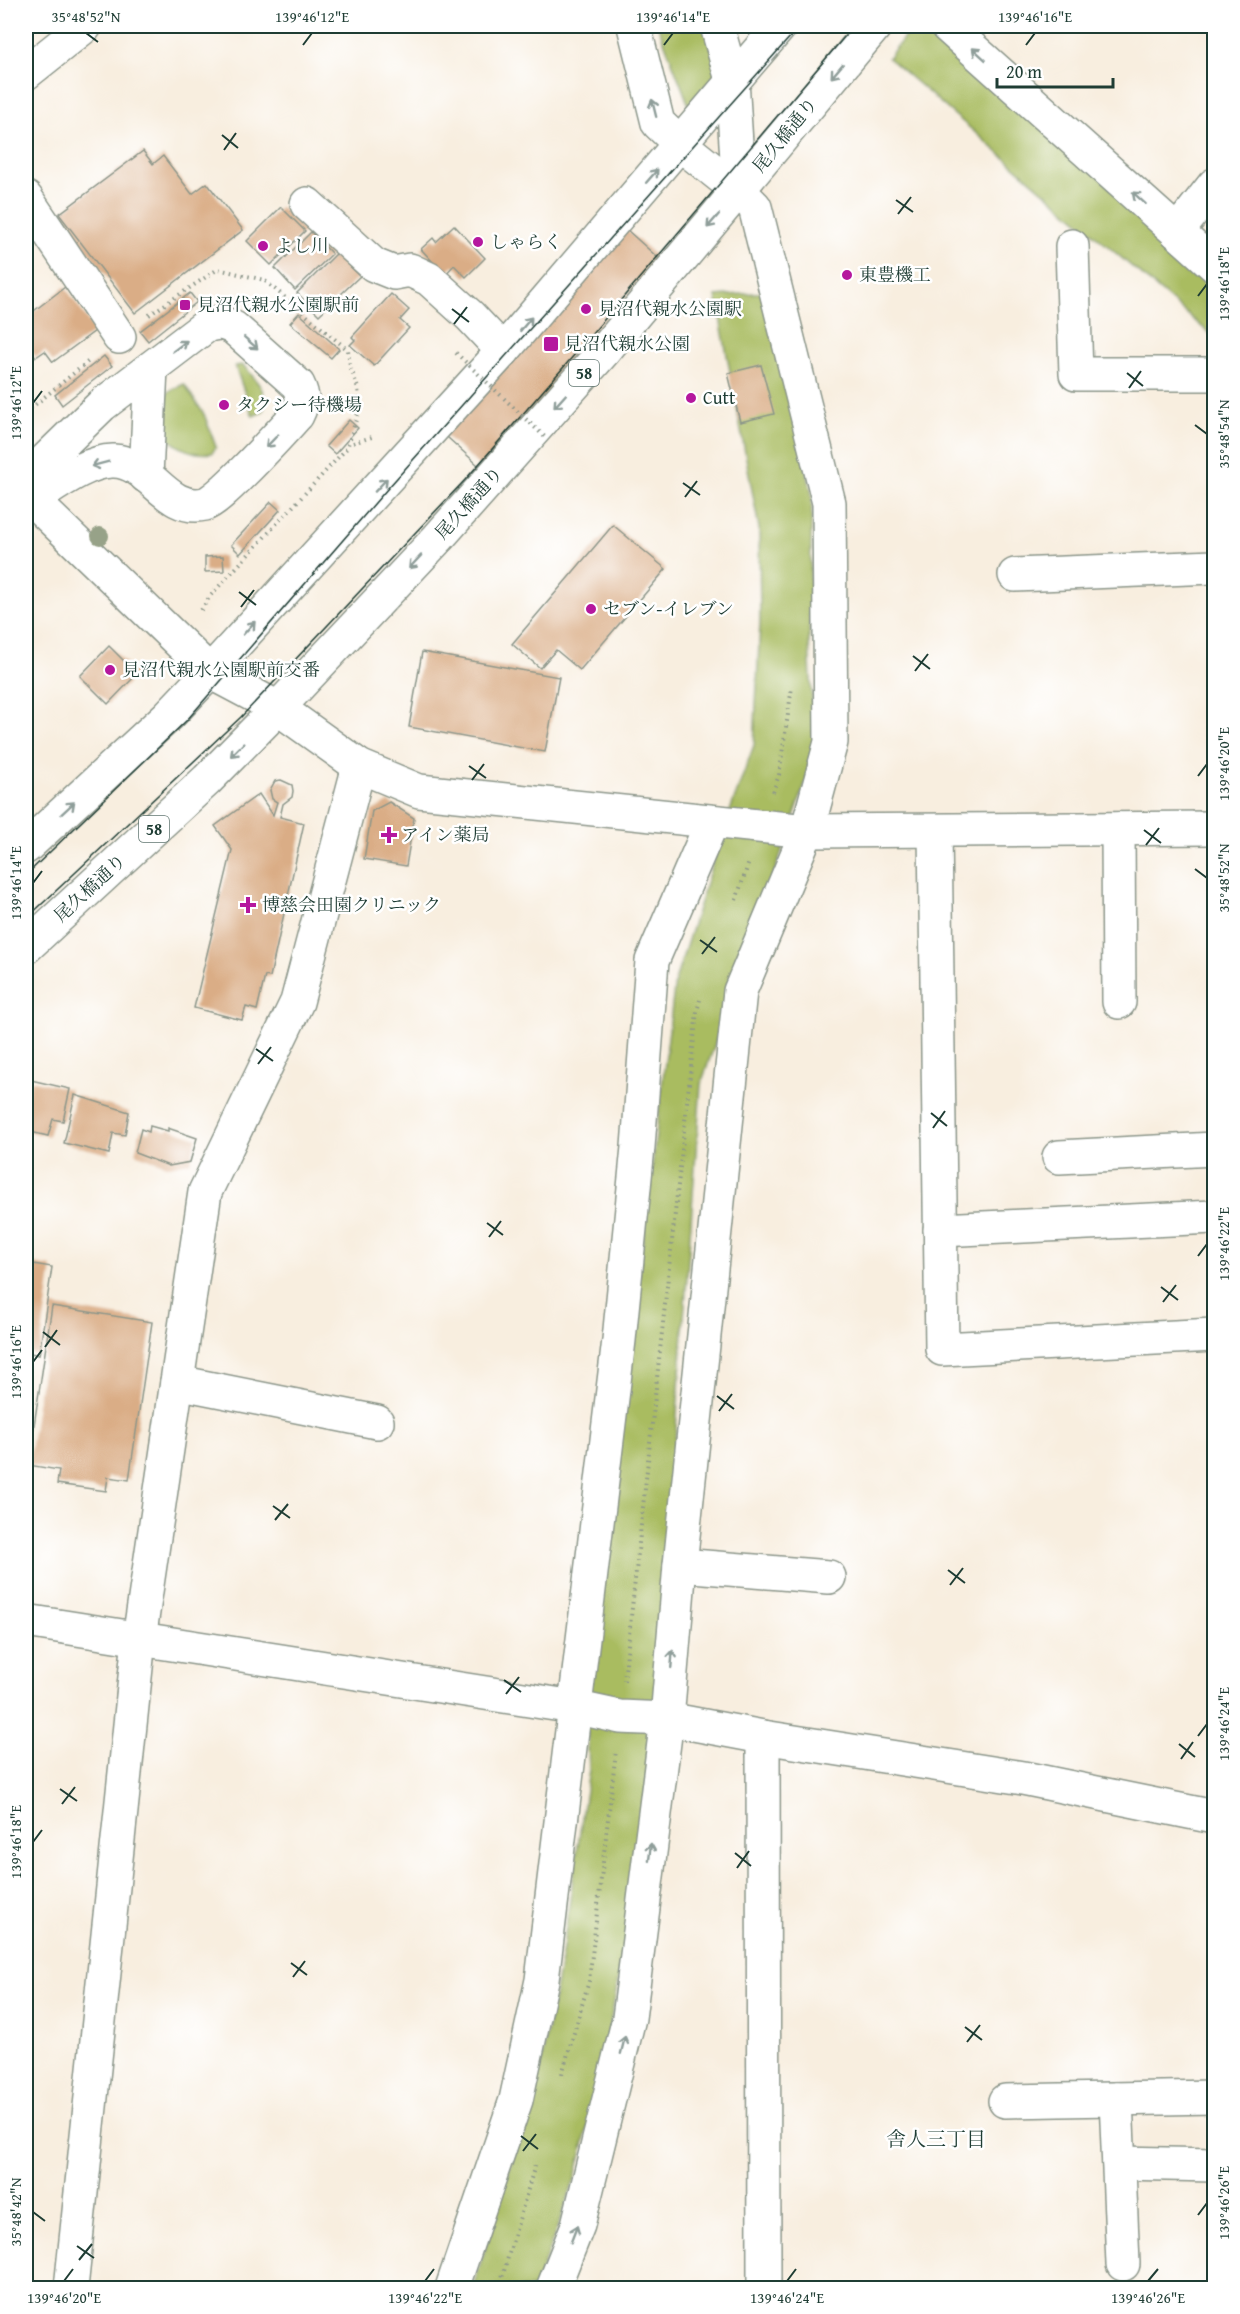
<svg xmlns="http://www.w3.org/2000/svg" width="1240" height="2314" font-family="'Gentium Book Plus','Noto Serif JP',serif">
	<rect width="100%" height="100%" fill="#fff"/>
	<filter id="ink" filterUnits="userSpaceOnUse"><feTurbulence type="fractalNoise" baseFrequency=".0167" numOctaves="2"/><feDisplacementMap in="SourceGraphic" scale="12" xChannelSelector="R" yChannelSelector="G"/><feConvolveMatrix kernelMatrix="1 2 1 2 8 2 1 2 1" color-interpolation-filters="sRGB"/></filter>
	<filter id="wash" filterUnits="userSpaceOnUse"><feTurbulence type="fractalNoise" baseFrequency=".008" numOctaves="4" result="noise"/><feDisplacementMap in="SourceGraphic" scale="24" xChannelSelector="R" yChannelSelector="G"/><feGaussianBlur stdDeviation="1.35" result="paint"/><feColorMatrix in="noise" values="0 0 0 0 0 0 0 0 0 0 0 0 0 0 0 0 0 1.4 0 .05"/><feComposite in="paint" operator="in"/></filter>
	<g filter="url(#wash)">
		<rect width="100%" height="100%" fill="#f8eedf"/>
		<g fill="#a9bc60" stroke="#647c4a" stroke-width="1.5">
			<polygon points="658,26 705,26 719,76 690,108"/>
			<polygon points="913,26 930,26 1214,280 1214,337 888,58"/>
			<polygon points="767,292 812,494 809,640 814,740 809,773 701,1084 655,1717 631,1911 600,2078 574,2182 535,2288 473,2288 540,2069 561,1960 589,1770 586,1701 675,981 721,836 754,745 760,623 759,528 716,296"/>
			<path d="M 243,365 C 255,379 270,392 263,412 L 253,416 L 235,366 Z"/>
			<path d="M 184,384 L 204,414 L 216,447 L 212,453 C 193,456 175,447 163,433 L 163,399 L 169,391 Z"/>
		</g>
		<g id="blocks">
			<g fill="#daad86">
				<polygon points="143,151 153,164 163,156 192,194 207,183 243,230 135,313 59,214"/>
				<polygon points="281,207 305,231 271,265 247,241"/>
				<polygon points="617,221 667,266 488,474 437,428"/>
				<polygon points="454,225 485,258 466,277 454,265 445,275 421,249 433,238 436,242"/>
				<polygon points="311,232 332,254 295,290 275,268"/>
				<polygon points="337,253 360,276 319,315 297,293"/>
				<polygon points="65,287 95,331 53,362 45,351 36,357 29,348 26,351 26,317"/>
				<polygon points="190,293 197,302 148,341 140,331"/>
				<polygon points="391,294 409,310 400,320 409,328 374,366 350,345 355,340 352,337"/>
				<polygon points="299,313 339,349 331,358 290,323"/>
				<polygon points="104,356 112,366 62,405 55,395"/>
				<polygon points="761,365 774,414 740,422 728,373"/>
				<polygon points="349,420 358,428 335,454 326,446"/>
				<polygon points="271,502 280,510 240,554 231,545"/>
				<polygon points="613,525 666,569 580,670 556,650 540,668 512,644"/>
				<polygon points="223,556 224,571 205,572 205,557"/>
				<polygon points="109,646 137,674 108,704 80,676"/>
				<polygon points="422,652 559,677 545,752 409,727"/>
				<polygon points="281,780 292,785 293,791 292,797 283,804 280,817 304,823 270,977 265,976 257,1010 246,1007 242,1020 194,1008 232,850 215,826 259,794 273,815 277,802 272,799 270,790 275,781"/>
				<polygon points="389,802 414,818 406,866 364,859 372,811"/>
				<polygon points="31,1080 70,1089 63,1121 53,1119 48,1136 26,1131 26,1102"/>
				<polygon points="75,1095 129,1112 125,1135 113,1133 109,1154 64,1143"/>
				<polygon points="150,1126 168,1131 168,1128 197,1138 190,1162 169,1166 135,1153 141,1129 149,1132"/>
				<polygon points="27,1263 52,1267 39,1355 26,1352 26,1276"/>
				<polygon points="52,1306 152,1322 129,1480 108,1477 106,1491 57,1484 59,1470 28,1465"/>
			</g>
		</g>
	</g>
	<g filter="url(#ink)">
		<use href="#blocks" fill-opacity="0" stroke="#8c968a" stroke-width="1.5"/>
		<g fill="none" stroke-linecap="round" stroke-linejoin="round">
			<g stroke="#8c968a" stroke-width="36">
				<g id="minor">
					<polyline points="717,26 732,80 739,191"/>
					<polyline points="947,26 1214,265"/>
					<polyline points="26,73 85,26"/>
					<polyline points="26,198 119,337"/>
					<polyline points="307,204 374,265 394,273 410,270 429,279 470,316 503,351"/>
					<polyline points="1177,232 1214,185"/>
					<polyline points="1072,246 1076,374 1214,374"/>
					<polyline points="146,476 151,368"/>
					<path d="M 26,479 L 102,405 L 206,326 C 218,322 223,322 234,328 L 298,385 C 304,397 303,403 297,415 C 283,430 219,501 205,504 C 165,513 151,462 114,461 C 88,460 53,487 32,500"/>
					<polyline points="26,494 210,672 278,708 359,766 419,791 807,831 1214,828"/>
					<polyline points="1015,575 1214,567"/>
					<polyline points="1118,829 1119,1002"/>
					<polyline points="935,831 942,1349 1214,1335"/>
					<polyline points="1059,1157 1214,1149"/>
					<polyline points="940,1230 1214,1217"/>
					<polyline points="177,1382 377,1422"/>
					<polyline points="680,1565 829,1577"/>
					<polyline points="26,1621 574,1707 620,1717 667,1719 763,1737 1023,1778 1214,1817"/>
					<polyline points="763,1737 764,2288"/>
					<polyline points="1116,2099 1123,2264"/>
					<polyline points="1005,2101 1214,2097"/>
					<polyline points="1119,2163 1214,2165"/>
					<polyline points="71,2288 139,1639 205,1192 297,1002 359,766"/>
					<polyline points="452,2288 516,2100 542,1980 619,1340 638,1147 652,961 712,822"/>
					<polyline points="553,2288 578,2225 629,2018 667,1719 680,1565 740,991 807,831 831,742 829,503 755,207 739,191 680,144 658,123 634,26"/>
				</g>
			</g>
			<g stroke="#8c968a" stroke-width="36">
				<g id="major">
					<polyline points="26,847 169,715 210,672 503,351 780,26"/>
					<polyline points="26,947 207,780 278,708 438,538 605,350 875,26"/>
				</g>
			</g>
			<g stroke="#8c968a" stroke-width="4" stroke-dasharray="1.5 4.5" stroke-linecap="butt">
				<polyline points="149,315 218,269 264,280 348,350 350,366 358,388 360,407 347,448 210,596 200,612"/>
				<polyline points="26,412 90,360"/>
				<polyline points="353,443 375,436"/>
				<polyline points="773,792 779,775 792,687"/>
				<polyline points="736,900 749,862"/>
				<polyline points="624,1681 697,1011 700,1000"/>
				<polyline points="562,2074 589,1981 616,1751"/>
				<polyline points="499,2288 535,2165"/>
			</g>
			<use href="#minor" stroke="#fff" stroke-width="33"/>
			<use href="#major" stroke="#fff" stroke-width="33"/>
			<g stroke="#1f3d34" stroke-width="1.5">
				<polyline points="26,875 187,720 388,488 800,26"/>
				<polyline points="26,919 241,717 465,480 569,361 852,28"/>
			</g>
			<polyline stroke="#8c968a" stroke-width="4" stroke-dasharray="1.5 4.5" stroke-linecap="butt" points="456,353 547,439"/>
		</g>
		<circle fill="#97a288" cx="100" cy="536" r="9"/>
		<defs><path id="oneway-shaft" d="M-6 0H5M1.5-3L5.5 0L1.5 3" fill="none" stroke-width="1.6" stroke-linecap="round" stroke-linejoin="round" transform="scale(1.5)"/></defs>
		<g stroke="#8f9e9a">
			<use href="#oneway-shaft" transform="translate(979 54) rotate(-138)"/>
			<use href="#oneway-shaft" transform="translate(837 71) rotate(130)"/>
			<use href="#oneway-shaft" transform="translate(654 108) rotate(-104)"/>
			<use href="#oneway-shaft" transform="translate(652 176) rotate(-49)"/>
			<use href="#oneway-shaft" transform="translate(1139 198) rotate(-138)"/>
			<use href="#oneway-shaft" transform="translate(713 221) rotate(131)"/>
			<use href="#oneway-shaft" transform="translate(526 324) rotate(-50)"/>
			<use href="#oneway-shaft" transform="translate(251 343) rotate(41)"/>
			<use href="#oneway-shaft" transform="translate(180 346) rotate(-37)"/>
			<use href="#oneway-shaft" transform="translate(560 401) rotate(132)"/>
			<use href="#oneway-shaft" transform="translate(272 441) rotate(134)"/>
			<use href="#oneway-shaft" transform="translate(100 464) rotate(165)"/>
			<use href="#oneway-shaft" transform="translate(381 485) rotate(-47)"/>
			<use href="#oneway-shaft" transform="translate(415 562) rotate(133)"/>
			<use href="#oneway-shaft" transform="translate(249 628) rotate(-48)"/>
			<use href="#oneway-shaft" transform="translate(237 750) rotate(135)"/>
			<use href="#oneway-shaft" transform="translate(68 808) rotate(-43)"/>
			<use href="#oneway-shaft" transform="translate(672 1659) rotate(-85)"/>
			<use href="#oneway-shaft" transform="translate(650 1852) rotate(-83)"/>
			<use href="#oneway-shaft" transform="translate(623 2045) rotate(-76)"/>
			<use href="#oneway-shaft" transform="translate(574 2234) rotate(-69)"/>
		</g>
	</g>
	<path fill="none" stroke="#1f3d34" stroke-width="2" d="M 86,33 L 98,42M 303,45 L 312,33M 664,45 L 673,33M 1026,45 L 1035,33M 222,135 L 238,148M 224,150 L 236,133M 896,200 L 913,212M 898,214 L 911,197M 1198,296 L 1207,284M 452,309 L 469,322M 454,324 L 467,307M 1127,373 L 1143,386M 1129,388 L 1141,371M 33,403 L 42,391M 1195,425 L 1207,434M 683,483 L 700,495M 685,497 L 697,481M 239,592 L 256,605M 241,607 L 254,590M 913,656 L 930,669M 915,671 L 928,654M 469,766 L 486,778M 1198,776 L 1207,764M 472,780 L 484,764M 1144,830 L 1161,843M 1146,845 L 1159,828M 1195,869 L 1207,878M 33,883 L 42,871M 700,940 L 717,952M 702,954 L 715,937M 256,1049 L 273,1061M 258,1064 L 271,1047M 931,1113 L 947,1126M 933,1128 L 945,1111M 487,1223 L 503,1235M 489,1237 L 501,1221M 1198,1256 L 1207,1244M 1161,1287 L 1178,1300M 1163,1302 L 1176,1285M 43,1332 L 60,1345M 45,1347 L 57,1330M 33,1362 L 42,1350M 717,1396 L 734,1409M 719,1411 L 732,1394M 273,1506 L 290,1518M 275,1520 L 288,1504M 948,1570 L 965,1583M 950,1585 L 963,1568M 504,1680 L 521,1692M 506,1694 L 519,1677M 1198,1736 L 1207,1724M 1179,1744 L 1195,1757M 1181,1759 L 1193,1742M 60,1789 L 77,1801M 62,1804 L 75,1787M 33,1842 L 42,1830M 735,1853 L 751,1866M 737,1868 L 749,1851M 291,1963 L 307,1975M 293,1977 L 305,1961M 965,2027 L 982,2040M 967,2042 L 980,2025M 521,2136 L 538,2149M 523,2151 L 536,2134M 33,2212 L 45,2221M 1198,2215 L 1207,2203M 77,2246 L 94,2258M 79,2260 L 92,2244M 64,2281 L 73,2269M 425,2281 L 434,2269M 787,2281 L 796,2269M 1148,2281 L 1158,2269"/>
	<g fill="#b5179e" stroke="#fff" stroke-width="2">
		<circle cx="478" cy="242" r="6"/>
		<circle cx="263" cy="246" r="6"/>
		<circle cx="847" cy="275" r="6"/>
		<rect x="179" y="299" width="12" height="12" rx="3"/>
		<circle cx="586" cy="309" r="6"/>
		<rect x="543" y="336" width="16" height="16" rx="3"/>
		<circle cx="691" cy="398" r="6"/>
		<circle cx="224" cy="405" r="6"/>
		<circle cx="591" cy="609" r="6"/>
		<circle cx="110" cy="670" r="6"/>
		<path d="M386 826h6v6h6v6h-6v6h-6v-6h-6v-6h6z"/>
		<path d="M245 896h6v6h6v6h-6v6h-6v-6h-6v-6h6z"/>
	</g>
	<g text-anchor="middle" stroke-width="5" stroke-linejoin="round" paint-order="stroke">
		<g fill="#fff" stroke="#627771" stroke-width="1.5">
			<rect x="569" y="360" width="30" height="26" rx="4.5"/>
			<rect x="139" y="816" width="30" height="26" rx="4.5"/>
		</g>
		<g font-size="16" font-weight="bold" fill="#1f3d34">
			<text x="584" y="379">58</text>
			<text x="154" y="835">58</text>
		</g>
		<g font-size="18" fill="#1f3d34" stroke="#fff">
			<text transform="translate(785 135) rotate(-51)" y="6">尾久橋通り</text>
			<text transform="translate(469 503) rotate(-48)" y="6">尾久橋通り</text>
			<text transform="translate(90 888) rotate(-43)" y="6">尾久橋通り</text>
		</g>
		<g font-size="18" fill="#1f3d34" stroke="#fff" text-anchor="start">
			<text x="490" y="248">しゃらく</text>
			<text x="275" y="252">よし川</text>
			<text x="859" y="281">東豊機工</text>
			<text x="197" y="311">見沼代親水公園駅前</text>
			<text x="598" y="315">見沼代親水公園駅</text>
			<text x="564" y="350">見沼代親水公園</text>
			<text x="703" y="404">Cutt</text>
			<text x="236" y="411">タクシー待機場</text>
			<text x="603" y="615">セブン-イレブン</text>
			<text x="122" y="676">見沼代親水公園駅前交番</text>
			<text x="401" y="841">アイン薬局</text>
			<text x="262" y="911">博慈会田園クリニック</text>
		</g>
		<g font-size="20" fill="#1f3d34" stroke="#fff">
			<text x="936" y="2146">舎人三丁目</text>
		</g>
	</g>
	<rect width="1240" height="2314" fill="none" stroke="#fff" stroke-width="66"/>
	<path d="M997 78v9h116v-9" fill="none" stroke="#1f3d34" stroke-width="3"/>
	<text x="1006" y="78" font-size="18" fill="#1f3d34" stroke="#ffffff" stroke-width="4.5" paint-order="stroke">20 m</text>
	<rect x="33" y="33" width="1174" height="2248" fill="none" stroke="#1f3d34" stroke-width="2"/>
	<g font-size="15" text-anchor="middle" fill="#1f3d34">
		<text x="86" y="22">35°48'52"N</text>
		<text x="312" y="22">139°46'12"E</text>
		<text x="673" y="22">139°46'14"E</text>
		<text x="1035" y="22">139°46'16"E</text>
		<text transform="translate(1224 284) rotate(-90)" y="5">139°46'18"E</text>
		<text transform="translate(16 403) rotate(-90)" y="5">139°46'12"E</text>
		<text transform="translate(1224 434) rotate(-90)" y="5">35°48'54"N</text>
		<text transform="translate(1224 764) rotate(-90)" y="5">139°46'20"E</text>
		<text transform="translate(1224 878) rotate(-90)" y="5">35°48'52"N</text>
		<text transform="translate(16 883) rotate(-90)" y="5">139°46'14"E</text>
		<text transform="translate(1224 1244) rotate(-90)" y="5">139°46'22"E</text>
		<text transform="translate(16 1362) rotate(-90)" y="5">139°46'16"E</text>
		<text transform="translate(1224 1724) rotate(-90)" y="5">139°46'24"E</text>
		<text transform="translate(16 1842) rotate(-90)" y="5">139°46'18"E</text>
		<text transform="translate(1224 2203) rotate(-90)" y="5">139°46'26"E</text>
		<text transform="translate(16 2212) rotate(-90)" y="5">35°48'42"N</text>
		<text x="64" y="2303">139°46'20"E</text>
		<text x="425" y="2303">139°46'22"E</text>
		<text x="787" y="2303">139°46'24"E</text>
		<text x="1148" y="2303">139°46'26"E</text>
	</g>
</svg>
